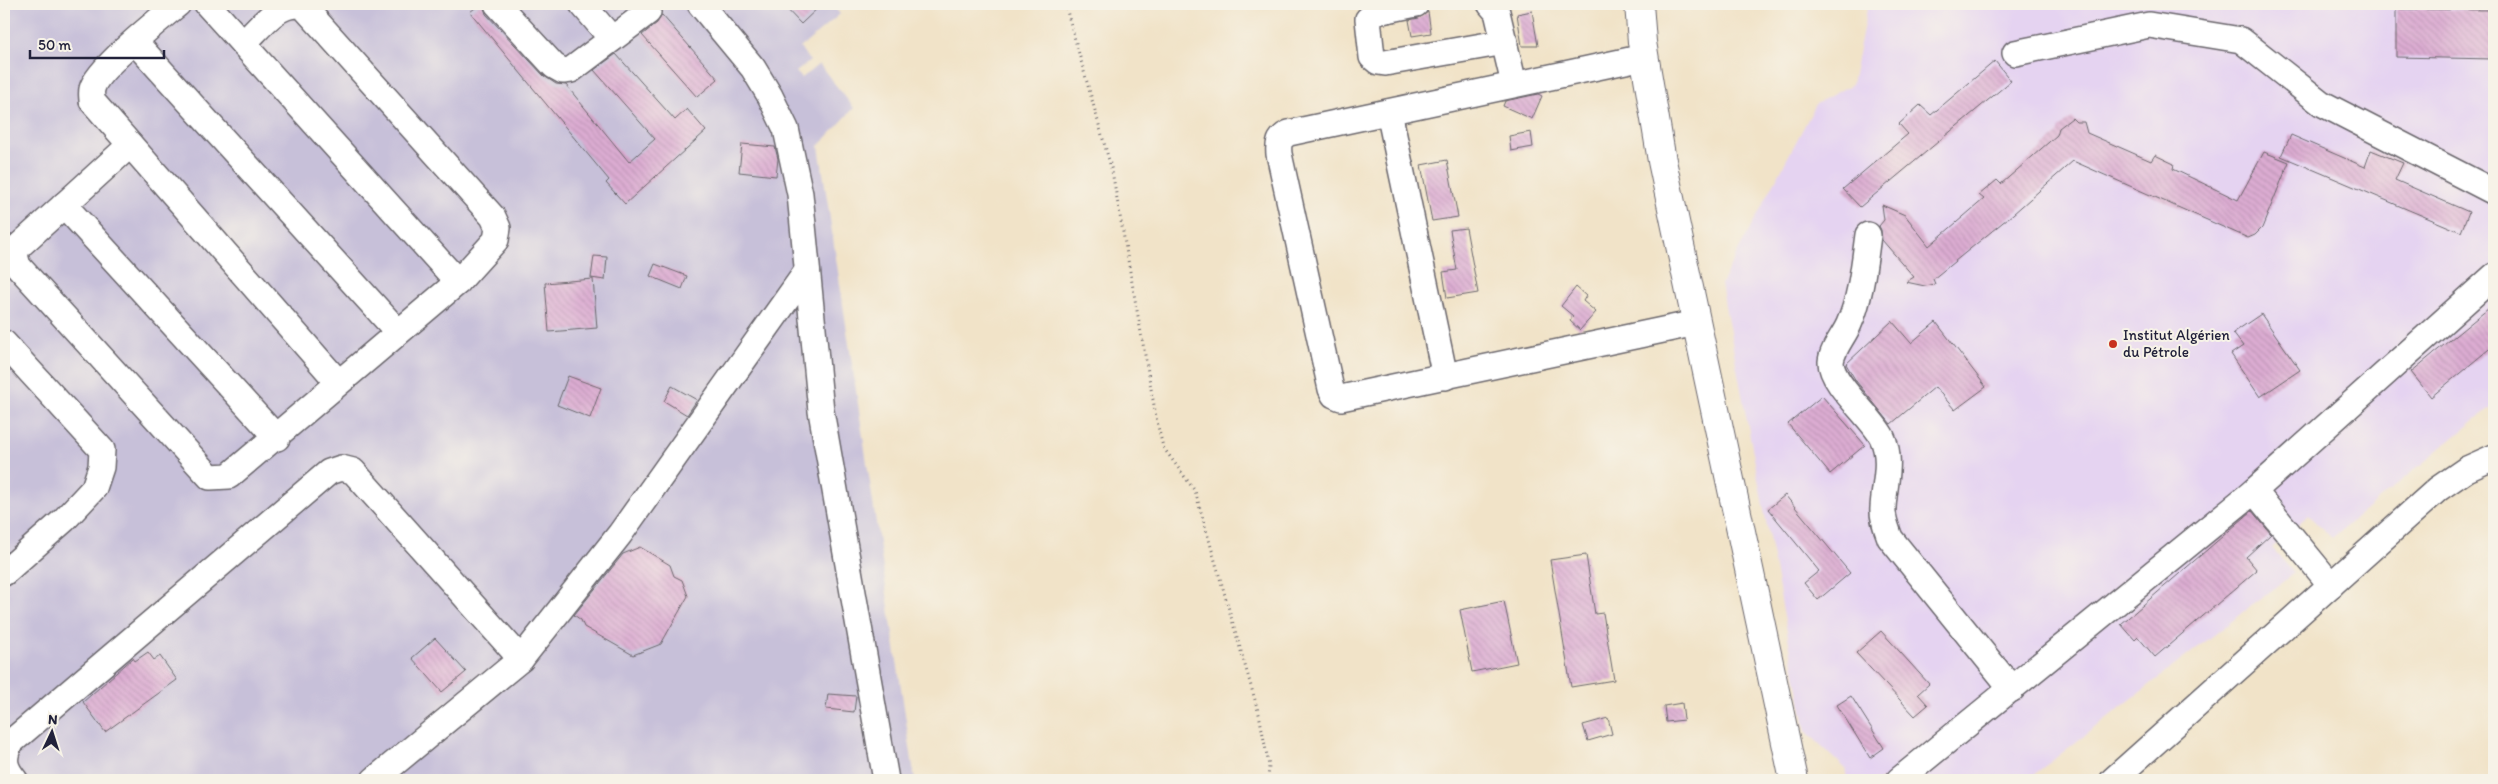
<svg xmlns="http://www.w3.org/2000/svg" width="2498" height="784" font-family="Itim,sans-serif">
	<defs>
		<pattern id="building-back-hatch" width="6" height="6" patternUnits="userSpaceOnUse" patternTransform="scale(1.25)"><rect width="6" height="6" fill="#dcacd2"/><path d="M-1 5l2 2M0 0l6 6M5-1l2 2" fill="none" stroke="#bc94b5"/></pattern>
	</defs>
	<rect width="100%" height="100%" fill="#f7f3e8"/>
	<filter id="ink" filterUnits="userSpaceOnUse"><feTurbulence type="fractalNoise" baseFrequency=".02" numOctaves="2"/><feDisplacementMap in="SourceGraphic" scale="10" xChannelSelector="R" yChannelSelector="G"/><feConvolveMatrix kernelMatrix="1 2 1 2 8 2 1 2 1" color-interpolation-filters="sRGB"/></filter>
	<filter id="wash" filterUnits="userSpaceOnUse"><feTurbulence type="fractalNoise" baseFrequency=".0096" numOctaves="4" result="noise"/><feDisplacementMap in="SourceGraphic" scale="20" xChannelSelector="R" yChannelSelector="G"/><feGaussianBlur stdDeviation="1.12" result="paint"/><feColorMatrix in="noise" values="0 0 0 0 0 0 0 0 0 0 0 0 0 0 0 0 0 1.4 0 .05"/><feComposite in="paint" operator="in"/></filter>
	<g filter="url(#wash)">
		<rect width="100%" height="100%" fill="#f1e3c8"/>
		<polygon fill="#e5d3f1" points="1868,4 2494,4 2494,404 2332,538 2308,515 2272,548 2294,573 2027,780 1846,780 1847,770 1806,731 1721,284 1816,104 1852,84"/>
		<polygon fill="#c7c0d9" points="4,4 831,4 840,14 800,48 810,61 796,72 802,78 819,64 854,108 819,146 915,780 4,780"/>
		<g id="blocks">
			<g fill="url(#building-back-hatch)">
				<polygon points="480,4 483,4 486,14 544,76 556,84 566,85 629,162 655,139 594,70 616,54 675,120 687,109 706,131 625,204 606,183 609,180 470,12"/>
				<polygon points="782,4 822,4 801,24"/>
				<polygon points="2396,9 2494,10 2494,59 2396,57"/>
				<polygon points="1532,11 1538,46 1522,46 1517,14"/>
				<polygon points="1428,12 1431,33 1412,36 1409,20 1419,18"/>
				<polygon points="662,15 718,79 697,97 642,35 657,23"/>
				<polygon points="1995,61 2011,81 1860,207 1843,189 1908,134 1899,124 1920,105 1931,115"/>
				<polygon points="1538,94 1542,96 1532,119 1503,106 1505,101"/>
				<polygon points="2072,118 2076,122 2084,122 2087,133 2151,161 2155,155 2174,164 2173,169 2238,200 2264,152 2289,162 2262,228 2255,235 2248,238 2073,161 2013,214 1933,279 1935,284 1925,286 1906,282 1914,277 1882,240 1881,230 1879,226 1884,220 1882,205 1905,215 1929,246 1984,199 1979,195 1997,180 2001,184 2057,135 2059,128"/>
				<polygon points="1531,132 1533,147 1511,151 1509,136"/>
				<polygon points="2291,135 2365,167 2371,150 2403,163 2395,180 2469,212 2461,232 2281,156"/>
				<polygon points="742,144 775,147 778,159 776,176 739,172"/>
				<polygon points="1447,160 1458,217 1432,221 1421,165"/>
				<polygon points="1466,228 1478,293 1447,298 1443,272 1457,270 1450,230"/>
				<polygon points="594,256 607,257 605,280 591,278"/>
				<polygon points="655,264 687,276 682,289 650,276"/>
				<polygon points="593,279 597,328 549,332 545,283"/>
				<polygon points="1576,287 1586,296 1583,301 1596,312 1580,330 1570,321 1573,316 1561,306"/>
				<polygon points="2494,304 2494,345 2431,397 2411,372"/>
				<polygon points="2261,314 2300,370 2260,397 2231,354 2243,346 2233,333"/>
				<polygon points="1892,321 1911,343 1936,322 1986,387 1955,410 1935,387 1891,424 1856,381 1846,364"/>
				<polygon points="568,376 601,388 590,418 557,405"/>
				<polygon points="672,386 697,400 687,415 664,401"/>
				<polygon points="1822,396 1865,445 1830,474 1788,424"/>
				<polygon points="1785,495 1850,573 1818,600 1804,583 1819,571 1768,509"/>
				<polygon points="2252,511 2271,534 2246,557 2257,570 2155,657 2138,637 2135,640 2121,624"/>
				<polygon points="640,547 670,565 674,576 682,580 688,596 661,644 633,655 584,627 581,620 574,615 623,554"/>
				<polygon points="1586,555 1595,614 1603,613 1614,680 1571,687 1550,560"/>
				<polygon points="1504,601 1517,663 1472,672 1460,610"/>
				<polygon points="1881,631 1929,684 1918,694 1928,705 1915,716 1856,653"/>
				<polygon points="435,638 466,672 442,692 412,658"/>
				<polygon points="148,652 154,660 160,656 177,680 105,732 83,702 133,658 135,661"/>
				<polygon points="828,694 856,696 854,712 826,709"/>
				<polygon points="1851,696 1884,748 1870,758 1837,705"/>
				<polygon points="1682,703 1684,720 1666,722 1664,706"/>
				<polygon points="1608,718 1612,734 1588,741 1583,725"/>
			</g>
		</g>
	</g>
	<g filter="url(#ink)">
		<use href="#blocks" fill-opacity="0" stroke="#6a666c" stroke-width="1"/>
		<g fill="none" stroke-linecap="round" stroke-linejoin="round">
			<g stroke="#6a666c" stroke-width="28">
				<g id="minor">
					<path d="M 178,4 C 161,18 96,70 92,89 C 91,93 92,98 92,101 L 338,382"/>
					<polyline points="207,4 458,282"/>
					<polyline points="497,4 554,66 563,71 571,70 648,12"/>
					<polyline points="582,4 612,39"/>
					<polyline points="700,4 753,68 770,96 786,129 800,194 821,411 886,780"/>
					<polyline points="1416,4 1377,12 1368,19 1372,57 1378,62 1385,63 1505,42"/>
					<polyline points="1490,4 1497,12 1514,84"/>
					<polyline points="135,42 398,332"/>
					<polyline points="2015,53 2149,25 2241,40 2321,103 2494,192"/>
					<path d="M 1644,57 L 1289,133 C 1279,138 1278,144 1279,154 L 1331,389 L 1334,395 L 1341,398 L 1696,323"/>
					<polyline points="1389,112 1445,377"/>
					<path d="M 130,145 L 18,247 L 15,255 L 18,266 L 210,477 L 229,476 L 458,282 L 496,240 L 498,228 L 493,217 L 303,6 C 278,0 260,28 243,44"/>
					<polyline points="64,205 277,438"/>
					<path d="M 1868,235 C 1864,264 1861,297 1849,324 C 1844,336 1832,349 1831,362 C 1831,384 1871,416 1882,437 C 1893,460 1884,485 1883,508 C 1882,518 1887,529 1890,538 L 2012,689"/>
					<polyline points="4,343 102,450 101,467 94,488 64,520 4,573"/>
					<polyline points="2254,491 2331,585"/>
					<path d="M 15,780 C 4,767 3,759 10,743 L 329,472 L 341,468 L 353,471 L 521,659"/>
					<polyline points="374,780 521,659 620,534 807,271"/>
					<polyline points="1899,780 2254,491 2494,276"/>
					<polyline points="2113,780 2438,489 2467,469 2494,457"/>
				</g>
			</g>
			<g stroke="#6a666c" stroke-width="30">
				<polyline id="major" points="1639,4 1642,42 1662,161 1794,780"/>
			</g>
			<polyline stroke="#6a666c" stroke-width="3" stroke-dasharray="1 4" stroke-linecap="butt" points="1065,4 1112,171 1157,422 1163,447 1195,491 1259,714 1269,766 1268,780"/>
			<use href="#minor" stroke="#fff" stroke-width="25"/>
			<use href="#major" stroke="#fff" stroke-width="28"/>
		</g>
	</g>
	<circle fill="#c8321e" stroke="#f7f3e8" stroke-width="2" cx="2113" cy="344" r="5"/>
	<g text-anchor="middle" stroke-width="4" stroke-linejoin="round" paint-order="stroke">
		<g font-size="15" fill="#22223b" stroke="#f7f3e8" text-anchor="start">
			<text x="2123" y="340">Institut Algérien<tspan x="2123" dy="17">du Pétrole</tspan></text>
		</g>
	</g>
	<rect width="2498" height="784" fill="none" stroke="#f7f3e8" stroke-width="20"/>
	<g transform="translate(52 732) rotate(4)" stroke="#f7f3e8" stroke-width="4" paint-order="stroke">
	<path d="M0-4L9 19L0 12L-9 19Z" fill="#22223b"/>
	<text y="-8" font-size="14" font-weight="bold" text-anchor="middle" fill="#22223b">N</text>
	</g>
	<path d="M30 50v8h134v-8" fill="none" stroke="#22223b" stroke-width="2.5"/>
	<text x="38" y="50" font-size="15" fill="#22223b" stroke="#f7f3e8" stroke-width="4" paint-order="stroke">50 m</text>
</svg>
